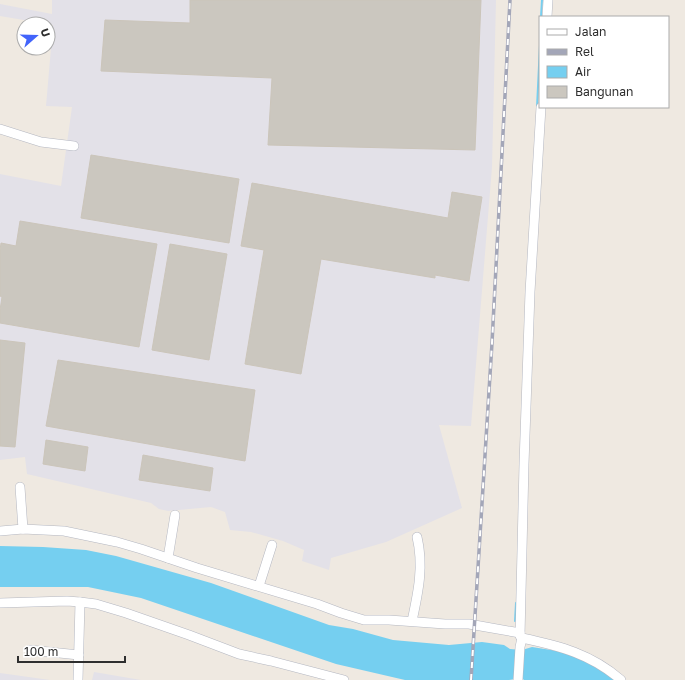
<svg xmlns="http://www.w3.org/2000/svg" width="685" height="680" font-family="'Golos Text',sans-serif">
	<rect width="100%" height="100%" fill="#efe9e1"/>
	<g fill="#e3e1e8">
		<polygon points="52,0 496,0 492,167 471,426 439,425 462,508 386,542 331,558 329,570 302,561 304,550 283,541 251,532 230,530 225,512 211,507 168,511 159,509 151,503 27,474 25,457 0,460 0,174 61,186 72,107 46,106 53,25 0,16 0,4 52,14"/>
		<polygon points="94,672 141,680 92,680"/>
		<polygon points="0,673 50,680 0,680"/>
	</g>
	<polygon fill="#75cff0" points="0,546 43,547 86,550 116,556 211,583 329,625 353,629 393,640 449,645 482,642 504,645 510,649 522,650 532,647 564,652 592,663 615,680 524,680 522,678 509,680 405,680 336,664 141,598 88,587 0,587"/>
	<g fill="none" stroke-linecap="round" stroke-linejoin="round">
		<g stroke="#75cff0" stroke-width="2">
			<polyline points="541,17 542,0"/>
			<polyline points="537,107 540,45"/>
			<polyline points="515,621 516,603"/>
		</g>
	</g>
	<g fill="#cbc7bf" stroke="#cbc5ba">
		<polygon points="190,0 481,0 475,150 268,145 272,78 101,71 105,20 190,23"/>
		<polygon points="91,155 239,179 229,243 81,218"/>
		<polygon points="252,183 448,218 452,192 482,197 469,281 435,275 435,278 321,259 301,374 245,364 264,250 241,246"/>
		<polygon points="20,221 157,244 139,347 0,323 0,310 2,297 0,296 0,250 1,243 16,246"/>
		<polygon points="170,244 227,254 209,360 152,350"/>
		<polygon points="0,340 25,343 15,447 0,446"/>
		<polygon points="58,360 255,390 245,461 46,426"/>
		<polygon points="46,440 88,447 85,471 43,464"/>
		<polygon points="143,455 213,468 210,491 139,480"/>
	</g>
	<g fill="none" stroke-linecap="round" stroke-linejoin="round">
		<g stroke="#b4b7c1" stroke-width="10">
			<g id="street">
				<polyline points="547,17 548,0"/>
				<path d="M 541,107 L 530,292 L 524,464 L 520,636 L 522,638 C 560,646 591,654 621,680"/>
				<polyline points="0,129 41,142 74,146"/>
				<polyline points="20,487 23,529"/>
				<polyline points="0,531 23,529 64,531 117,542 141,549 197,568 317,604 341,613 364,620 389,620 445,624 469,624 520,633"/>
				<polyline points="168,558 175,515"/>
				<polyline points="259,586 272,545"/>
				<polyline points="80,602 96,604 126,613 189,635 239,654 271,661 344,680"/>
				<polyline points="0,603 67,601 80,602 78,680"/>
				<path d="M 412,621 C 418,593 424,566 417,537"/>
				<polyline points="30,650 79,655"/>
				<polyline points="518,680 520,647 522,638"/>
			</g>
		</g>
		<use href="#street" stroke="#fff" stroke-width="9"/>
		<g stroke="#a3a6b8" stroke-width="3.5">
			<polyline id="rail" points="471,680 492,343 510,0"/>
		</g>
		<use href="#rail" stroke="#fff" stroke-width="2" stroke-dasharray="6" stroke-linecap="butt"/>
	</g>
	<rect x="539" y="16" width="130" height="92" fill="#ffffff" stroke="#ababab"/>
	<rect x="547" y="29" width="20" height="6" fill="#ffffff" stroke="#ababab"/>
	<text x="575" y="36" font-size="12" fill="#2e2e2e">Jalan</text>
	<rect x="547" y="49" width="20" height="6" fill="#a3a6b8" stroke="#ababab"/>
	<text x="575" y="56" font-size="12" fill="#2e2e2e">Rel</text>
	<rect x="547" y="66" width="20" height="12" fill="#75cff0" stroke="#ababab"/>
	<text x="575" y="76" font-size="12" fill="#2e2e2e">Air</text>
	<rect x="547" y="86" width="20" height="12" fill="#cbc7bf" stroke="#ababab"/>
	<text x="575" y="96" font-size="12" fill="#2e2e2e">Bangunan</text>
	<g transform="translate(36 36) rotate(70)"><circle r="19" fill="#ffffff" stroke="#ababab"/>
	<path d="M0-3L7 15L0 10L-7 15Z" fill="#4264fb"/>
	<text y="-6" font-size="11" font-weight="bold" text-anchor="middle" fill="#2e2e2e">U</text>
	</g>
	<path d="M18 656v6h107v-6" fill="none" stroke="#2e2e2e" stroke-width="2"/>
	<text x="24" y="656" font-size="12" fill="#2e2e2e" stroke="#ffffff" stroke-width="3" paint-order="stroke">100 m</text>
</svg>
